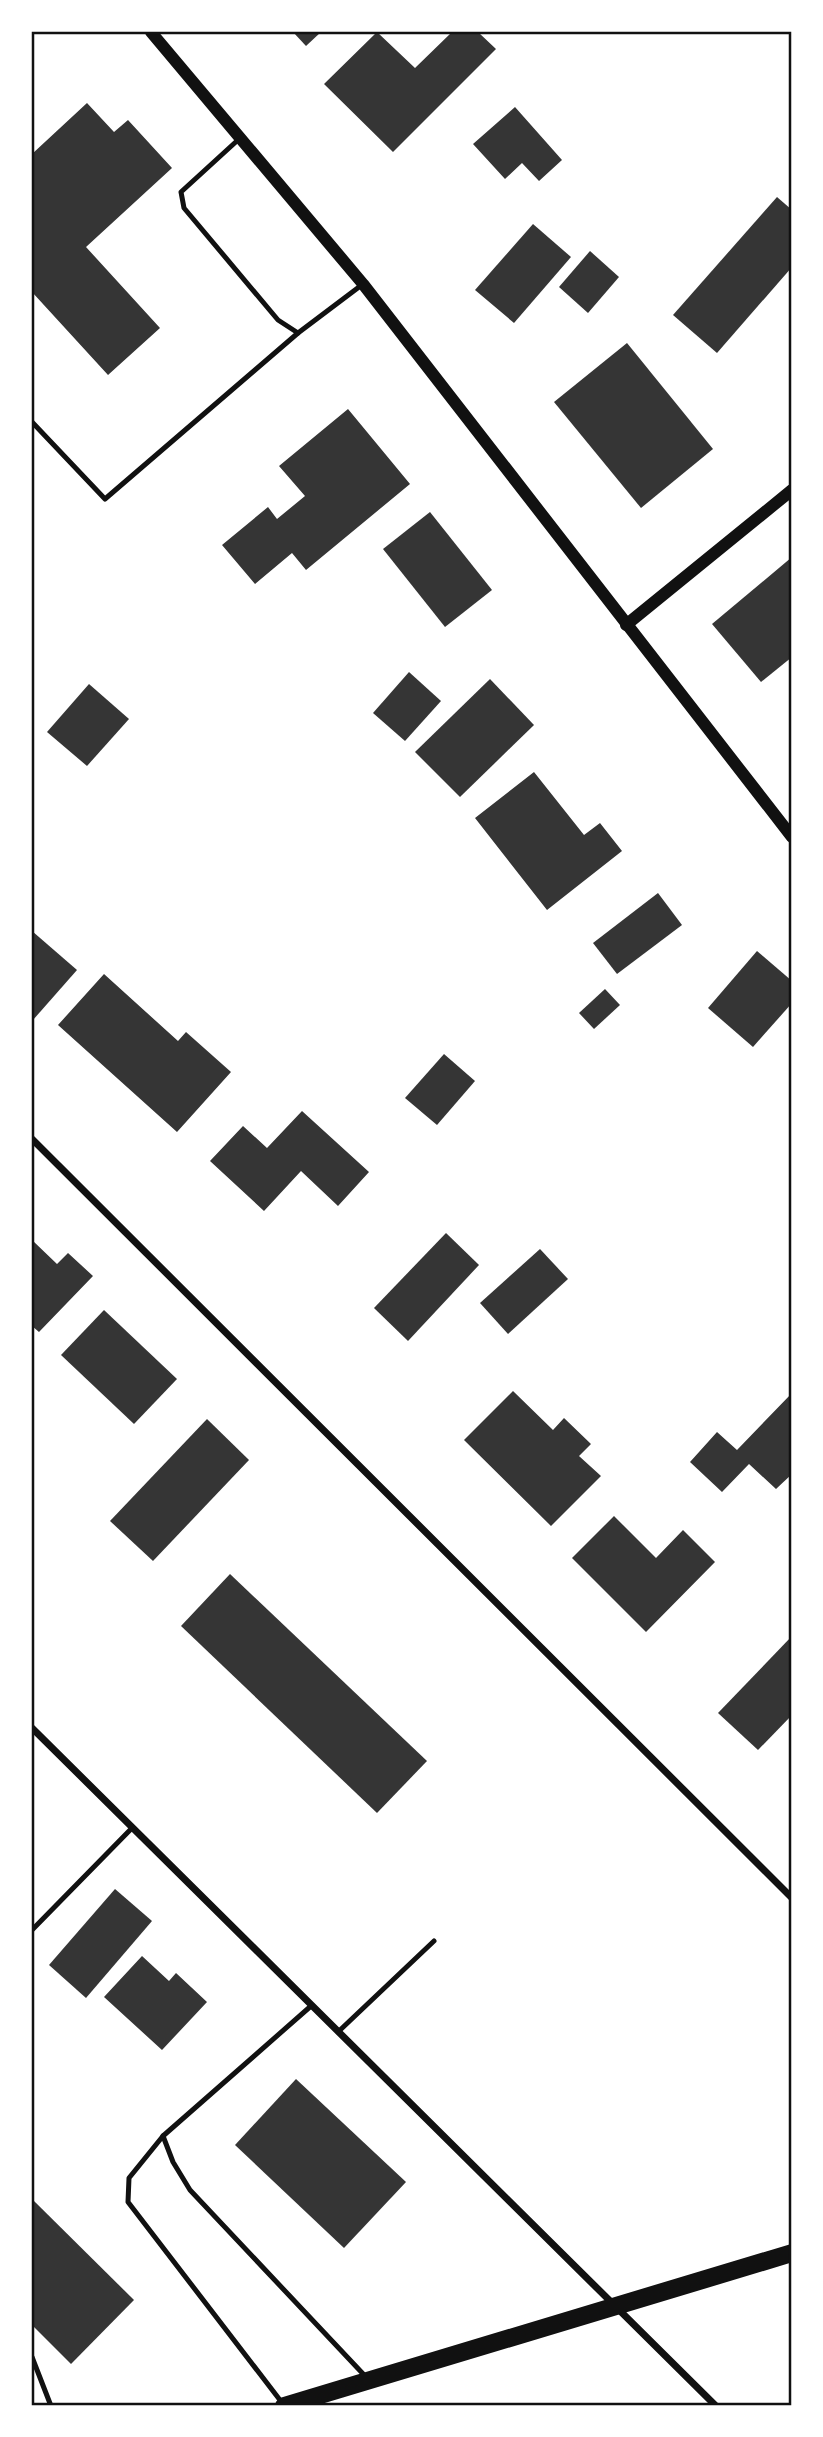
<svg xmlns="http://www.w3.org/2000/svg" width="823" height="2437" font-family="'PT Serif',serif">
	<rect width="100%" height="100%" fill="#fff"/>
	<g fill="#353535">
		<polygon points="293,32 321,32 306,46"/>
		<polygon points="377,32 415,68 452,32 478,32 496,49 393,152 324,84"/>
		<polygon points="87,103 114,132 128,120 172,168 86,247 160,328 108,375 32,292 32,154"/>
		<polygon points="515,107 562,160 539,181 522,163 505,179 473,144"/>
		<polygon points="777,197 792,210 792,267 717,353 673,315"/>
		<polygon points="533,224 571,257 514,323 475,290"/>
		<polygon points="590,251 619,277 588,313 559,287"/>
		<polygon points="627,343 713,449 641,508 554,402"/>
		<polygon points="348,409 410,484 306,570 292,553 255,584 222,545 268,507 277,519 305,496 279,466"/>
		<polygon points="430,512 492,590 445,627 383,549"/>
		<polygon points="792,557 792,657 761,682 712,624"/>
		<polygon points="409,672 441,701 405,741 373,713"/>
		<polygon points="490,679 534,725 460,797 415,752"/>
		<polygon points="89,684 129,719 87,766 47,732"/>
		<polygon points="534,772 584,835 600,823 622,851 547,910 475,818"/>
		<polygon points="658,893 682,925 617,974 593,943"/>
		<polygon points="32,931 77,970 33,1020 32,1019"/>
		<polygon points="757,951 792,981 792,1003 753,1047 708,1008"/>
		<polygon points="104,974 178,1041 186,1032 231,1072 177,1132 58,1025"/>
		<polygon points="605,989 620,1005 594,1029 579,1013"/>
		<polygon points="444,1054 475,1081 437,1125 405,1098"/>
		<polygon points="302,1111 369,1172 338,1206 301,1171 264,1211 210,1161 243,1126 267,1148"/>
		<polygon points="446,1233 479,1265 408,1341 374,1308"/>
		<polygon points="32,1240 57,1264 68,1253 93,1276 39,1332 32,1326"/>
		<polygon points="540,1249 568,1279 508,1334 480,1303"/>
		<polygon points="104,1310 177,1379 134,1424 61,1355"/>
		<polygon points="513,1391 553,1430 564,1418 591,1444 579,1456 601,1476 551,1526 464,1440"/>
		<polygon points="792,1393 792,1474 776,1489 749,1464 722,1492 690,1462 717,1432 737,1450"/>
		<polygon points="207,1419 249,1460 153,1561 110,1521"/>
		<polygon points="614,1516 656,1558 683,1530 715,1562 646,1632 572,1558"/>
		<polygon points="230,1574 427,1761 377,1813 181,1626"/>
		<polygon points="792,1636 792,1715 758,1750 718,1713"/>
		<polygon points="115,1889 152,1921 86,1998 49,1965"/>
		<polygon points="142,1956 169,1981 176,1973 207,2002 162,2050 104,1997"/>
		<polygon points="296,2079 406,2182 344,2248 235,2145"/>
		<polygon points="32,2199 134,2300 71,2364 32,2325"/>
	</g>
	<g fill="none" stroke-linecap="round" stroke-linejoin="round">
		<g stroke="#111" stroke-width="5">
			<polyline points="239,139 181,192 184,208 278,320 298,333 363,284"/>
			<polyline points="32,422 105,499 298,333"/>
			<polyline points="32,1930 132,1828"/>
			<polyline points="311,2006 163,2136 173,2162 190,2190 366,2377"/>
			<polyline points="338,2032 434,1941"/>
			<polyline points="163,2136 129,2178 128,2202 283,2404"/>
			<polyline points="32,2357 51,2406"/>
		</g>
		<g stroke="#111" stroke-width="7">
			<polyline points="32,1139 792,1898"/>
			<polyline points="32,1728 716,2406"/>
		</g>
		<g stroke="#111" stroke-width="12">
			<polyline points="151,32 363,284 792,837"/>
			<polyline points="626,625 792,490"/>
		</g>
		<polyline stroke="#111" stroke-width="18" points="284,2406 792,2253"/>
	</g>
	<rect width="823" height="2437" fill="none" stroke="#ffffff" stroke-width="66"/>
	<rect x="33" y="33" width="757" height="2371" fill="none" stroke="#111" stroke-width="2.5"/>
</svg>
